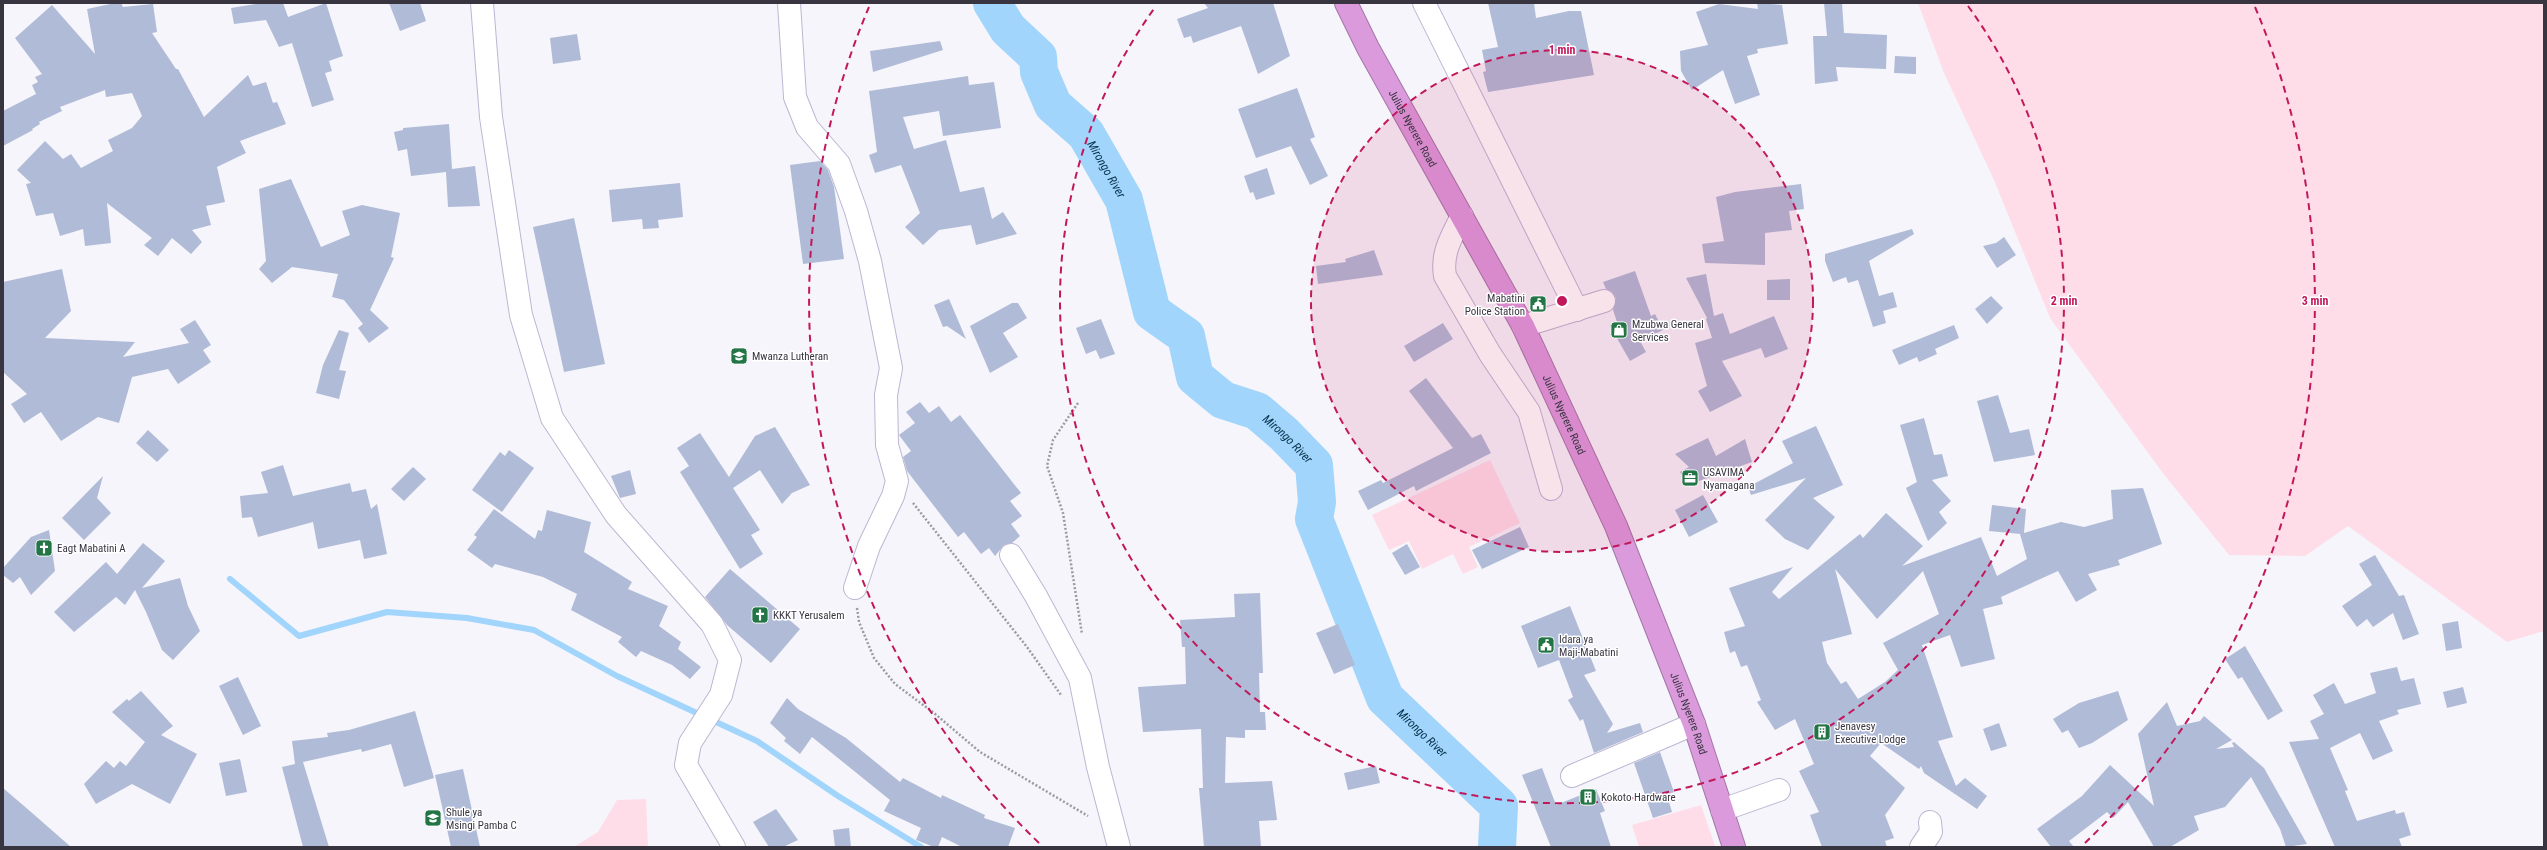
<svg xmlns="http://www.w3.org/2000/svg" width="2547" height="850" font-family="'Roboto Condensed',sans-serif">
	<rect width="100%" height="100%" fill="#f6f5fb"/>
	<g fill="#fedde8">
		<polygon points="1918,3 2544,3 2544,631 2507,642 2348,526 2305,556 2229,555 2162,472 2050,318 1994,180 1944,73"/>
		<polygon points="1490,460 1520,523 1469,547 1478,567 1463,574 1453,554 1422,569 1409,541 1389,550 1372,515"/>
		<polygon points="646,799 648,847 574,847 598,832 617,800"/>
		<polygon points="1701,805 1715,846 1639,847 1632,825"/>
	</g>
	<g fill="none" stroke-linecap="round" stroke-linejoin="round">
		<polyline stroke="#a1d5fb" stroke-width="6" points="230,579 299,636 387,612 467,618 534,630 617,676 757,741 838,796 921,847"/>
		<path stroke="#a1d5fb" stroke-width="38" id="s1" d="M 992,3 L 1008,29 L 1038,57 L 1039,72 L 1053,105 L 1086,134 L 1124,200 L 1152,312 L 1186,336 L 1195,377 L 1223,400 L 1257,411 L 1284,434 L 1314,465 L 1317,502 L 1314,519 L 1385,698 L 1499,806 L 1497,847"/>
	</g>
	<g fill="#b0bbd7" fill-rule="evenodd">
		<polygon points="115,3 121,3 123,7 153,4 157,32 152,33 176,69 178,69 204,117 248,75 253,86 266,82 273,103 277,102 286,124 240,141 246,153 217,167 225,202 206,206 211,225 192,230 202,242 191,254 172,238 158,256 144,245 152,238 107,203 111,243 85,246 83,229 60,236 53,213 36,216 26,184 31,183 17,170 45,141 63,159 71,154 81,168 113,151 108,140 132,128 142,116 132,93 106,97 105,90 60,107 62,111 39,122 40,124 32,129 33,130 3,146 3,111 36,94 32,85 38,82 35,77 42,74 15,38 52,5 95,54 87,9"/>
		<polygon points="262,3 283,3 288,17 326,3 343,56 329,61 332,71 325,73 334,100 312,107 292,43 279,47 266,20 234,24 231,8"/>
		<polygon points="389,3 420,3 426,21 400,31"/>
		<polygon points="1204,3 1273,3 1290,56 1258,74 1241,26 1193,43 1191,36 1184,38 1177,19 1208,8"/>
		<polygon points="1488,3 1534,3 1536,18 1569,11 1581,11 1594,75 1488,92 1483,72 1486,71 1482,50 1498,47"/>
		<polygon points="1757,3 1782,5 1788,44 1757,49 1758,53 1747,56 1760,95 1735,104 1723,70 1692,90 1681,71 1680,51 1708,45 1696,12 1719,4 1758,9"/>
		<polygon points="1824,3 1842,3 1844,33 1887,35 1886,69 1836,67 1838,81 1815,84 1813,36 1827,36"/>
		<polygon points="577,34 581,60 553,64 550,38"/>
		<polygon points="940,41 943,50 873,72 870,51"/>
		<polygon points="1895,56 1916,57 1916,74 1894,73"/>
		<polygon points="968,76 969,85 994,82 1001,128 943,136 939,111 903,117 914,149 946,140 960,192 984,187 992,219 1003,212 1017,234 976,245 971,225 939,230 923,245 905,227 920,213 901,165 875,173 869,155 877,152 869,91"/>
		<polygon points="1297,88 1315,137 1310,139 1328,176 1310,185 1291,146 1256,158 1238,109"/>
		<polygon points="449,124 452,169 475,166 480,206 448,207 446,172 411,176 407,149 398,151 394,132 403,130 403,128"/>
		<polygon points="820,161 828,170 834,187 844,259 803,264 790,165"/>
		<polygon points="1267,168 1275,194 1256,200 1253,192 1250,193 1244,176"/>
		<polygon points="291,179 321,247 350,235 342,211 362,205 400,213 391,257 394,258 370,310 389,328 369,343 358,328 363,324 344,300 332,297 338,274 292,267 272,283 259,269 266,261 259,189"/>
		<polygon points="680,183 683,217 658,220 659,228 643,229 642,219 612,222 609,190"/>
		<polygon points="1801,184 1804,209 1789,211 1792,230 1765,233 1765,265 1705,263 1702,244 1724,241 1716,197 1735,192"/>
		<polygon points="574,218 605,364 564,372 533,227"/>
		<polygon points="1912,229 1914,234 1869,261 1879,296 1893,292 1897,307 1883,311 1886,323 1873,327 1858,280 1848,283 1846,277 1833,282 1825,261 1825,254"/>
		<polygon points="2004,237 2016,255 1997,268 1983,246 1996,243"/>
		<polygon points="1374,250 1383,275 1318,284 1316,266 1346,262 1345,259"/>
		<polygon points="62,269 71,311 45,338 135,342 123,357 189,343 180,329 195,320 211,345 203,350 211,362 178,384 168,369 132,377 119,423 98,417 61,441 41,412 24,423 11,404 27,394 3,372 3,282"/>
		<polygon points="1635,271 1651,316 1655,314 1663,330 1640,341 1646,352 1630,361 1610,326 1617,322 1613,310 1616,298 1612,292 1606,289 1603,282"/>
		<polygon points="1706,274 1714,316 1723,313 1730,334 1774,316 1788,349 1765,358 1761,348 1722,361 1742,396 1710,412 1698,391 1707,386 1695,343 1712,338 1706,319 1707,318 1686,278"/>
		<polygon points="1790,279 1790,300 1767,300 1767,280"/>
		<polygon points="1991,296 2003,308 1987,324 1975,309"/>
		<polygon points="949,299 966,339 947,326 943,327 934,305"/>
		<polygon points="1012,303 1018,303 1027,318 1003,333 1018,357 990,373 970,326"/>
		<polygon points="1101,319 1115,354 1100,359 1096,350 1086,354 1076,328"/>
		<polygon points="1443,323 1453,339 1414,362 1404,346"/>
		<polygon points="1954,325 1959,338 1935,349 1937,354 1919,362 1917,357 1899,365 1892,350"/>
		<polygon points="339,330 349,333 339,370 346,371 339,399 316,393 323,365"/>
		<polygon points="1426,378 1472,438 1481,434 1491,453 1416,491 1414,486 1368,510 1358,491 1381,480 1383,483 1453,448 1409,391"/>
		<polygon points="1998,395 2010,433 2029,429 2035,455 1994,462 1977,401"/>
		<polygon points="920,402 929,413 939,406 951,422 960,415 1021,493 1010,501 1022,516 1011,524 1020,536 1012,543 1004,545 995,556 989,548 981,554 964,532 958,537 907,471 903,457 911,451 899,435 915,423 906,412"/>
		<polygon points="1924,418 1934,455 1942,454 1948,476 1932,480 1951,501 1939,512 1947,523 1928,541 1906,488 1917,482 1900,425"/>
		<polygon points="1816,426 1843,485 1813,498 1835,517 1808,550 1785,539 1765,520 1806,478 1751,495 1748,487 1793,463 1782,441"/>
		<polygon points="775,427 810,485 792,493 782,504 760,470 733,488 760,530 751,535 763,554 740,569 680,472 689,466 677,448 700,433 729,477 755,436"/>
		<polygon points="148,430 169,450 157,462 136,443"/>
		<polygon points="1708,438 1716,456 1745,439 1752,462 1688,485 1680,472 1689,467 1675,454"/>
		<polygon points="509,450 534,468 502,512 472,490 500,452 505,456"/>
		<polygon points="283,465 293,496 350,483 352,492 366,489 371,509 377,504 387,554 364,559 360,540 318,549 313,522 258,537 252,517 242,518 240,496 268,493 261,472"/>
		<polygon points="413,467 426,479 404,501 391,489"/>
		<polygon points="630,470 636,494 620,498 611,476"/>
		<polygon points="103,476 97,498 111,513 84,540 62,518"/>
		<path d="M 2143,488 L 2162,544 L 2118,560 L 2120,565 L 2088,574 L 2097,590 L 2076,602 L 2058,571 L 2001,597 L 2003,604 L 1983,609 L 1995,659 L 1961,667 L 1950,635 L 1922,645 L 1953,737 L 1938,741 L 1956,786 L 1965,778 L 1987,796 L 1977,809 L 1924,773 L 1921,766 L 1919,769 L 1881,743 L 1870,756 L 1905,788 L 1885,815 L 1894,838 L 1885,841 L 1887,847 L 1822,847 L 1810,815 L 1819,812 L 1799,771 L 1814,764 L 1795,719 L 1775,730 L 1757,702 L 1761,700 L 1747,665 L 1741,667 L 1735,651 L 1730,653 L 1724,632 L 1745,626 L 1729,588 L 1793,567 L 1772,592 L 1779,599 L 1860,534 L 1863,538 L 1886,513 L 1923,546 L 1902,566 L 1981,537 L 1997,576 L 2027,559 L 2020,534 L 2021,534 L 1989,531 L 1992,505 L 2026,509 L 2024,533 L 2061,522 L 2084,527 L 2113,519 L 2111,490 ZM 1835,569 L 1877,619 L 1923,571 L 1939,614 L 1883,643 L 1898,670 L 1885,682 L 1858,699 L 1846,681 L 1841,684 L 1827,663 L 1822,642 L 1852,634 Z"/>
		<polygon points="1703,495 1718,522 1689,537 1675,510"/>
		<polygon points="494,509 535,539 538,530 542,531 547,510 591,522 584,552 632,582 628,589 668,606 659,626 681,642 678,649 701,667 690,679 672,665 641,651 636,657 618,642 622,637 571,610 577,594 543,577 495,564 492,568 467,550 477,537 474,535"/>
		<polygon points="1520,527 1529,547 1482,569 1472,550"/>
		<polygon points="49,530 55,571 31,595 20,577 13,583 3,575 3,568 31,537"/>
		<polygon points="143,543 165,561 142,588 180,578 188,606 200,631 173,660 162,650 146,612 135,590 125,605 116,597 74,632 54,612 106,562 117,574"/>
		<polygon points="1407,544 1420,567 1405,575 1392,553"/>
		<polygon points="2375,555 2399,596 2404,595 2419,634 2403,640 2393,613 2373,627 2367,619 2357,627 2342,606 2372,585 2359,564"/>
		<polygon points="730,569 800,629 771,663 727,625 705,597"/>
		<polygon points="1260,593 1263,673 1259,673 1260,712 1265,712 1266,730 1245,730 1245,738 1226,737 1225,783 1272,781 1277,820 1259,821 1261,847 1204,847 1199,788 1203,788 1201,729 1143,732 1138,687 1186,684 1185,647 1182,647 1180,620 1235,617 1234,594"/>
		<polygon points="1570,606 1596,671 1584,675 1613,724 1607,733 1640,723 1643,732 1594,753 1583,719 1580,721 1568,700 1573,697 1559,660 1538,668 1521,626"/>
		<polygon points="2458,621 2462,648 2446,651 2442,624"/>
		<polygon points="1338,624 1355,665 1334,674 1316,633"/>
		<polygon points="2245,646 2283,711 2268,720 2242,677 2238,679 2225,659"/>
		<polygon points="2397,667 2401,681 2414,678 2421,704 2397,710 2399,714 2379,721 2393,751 2373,760 2360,733 2330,748 2348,790 2345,791 2357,821 2395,810 2396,814 2404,812 2411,835 2399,839 2402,847 2335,847 2289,742 2319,739 2310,721 2324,714 2313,695 2334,683 2345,704 2376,693 2370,673"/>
		<polygon points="238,677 261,726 243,735 219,686"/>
		<polygon points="2463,687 2467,703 2447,708 2443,692"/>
		<polygon points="141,691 173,726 161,735 197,754 170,804 132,784 96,804 84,784 106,761 114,768 120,761 126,766 145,742 112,712 127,699 129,701"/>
		<polygon points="2118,691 2128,720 2092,743 2079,748 2068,730 2062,733 2053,719 2079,703"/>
		<polygon points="787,698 798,709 846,738 900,782 903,778 941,798 942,795 985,815 984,818 1015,828 1008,847 962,847 942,837 938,847 934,847 916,840 921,828 884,811 890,800 812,737 800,754 784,741 786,738 770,723"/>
		<polygon points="2167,702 2177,726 2200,721 2204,716 2232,740 2216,749 2234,747 2232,743 2234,742 2264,768 2307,844 2286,847 2280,829 2251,777 2225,807 2194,816 2199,830 2170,847 2154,847 2128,802 2113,818 2107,812 2069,841 2074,847 2051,847 2037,829 2082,796 2110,765 2154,806 2138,734"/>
		<polygon points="415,711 434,778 404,787 391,744 362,752 361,749 303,762 329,847 303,847 282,767 295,764 292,741 328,737 327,733 349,730"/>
		<polygon points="1999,723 2007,746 1991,751 1983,729"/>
		<polygon points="1660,752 1674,792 1667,795 1672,812 1653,818 1634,763"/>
		<polygon points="240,759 247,792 226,796 219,763"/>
		<polygon points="1376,766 1380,783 1348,790 1344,773"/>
		<polygon points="1542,768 1556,805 1596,789 1605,811 1600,813 1611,847 1551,847 1522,775"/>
		<polygon points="463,769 480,847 451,847 435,775"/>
		<polygon points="3,788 31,812 71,847 3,847"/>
		<polygon points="776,809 798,840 783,847 769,847 753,822"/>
		<polygon points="849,828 851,847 835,847 833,830"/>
	</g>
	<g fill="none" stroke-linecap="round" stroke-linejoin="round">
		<g stroke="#bdb6d3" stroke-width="24">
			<g id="minor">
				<polyline points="482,3 491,117 521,315 552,418 616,515 712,624 730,660 721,695 690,743 686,765 734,847"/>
				<polyline points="789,3 795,97 807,127 839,164 856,211 870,261 891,368 886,395 887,445 897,481 893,496 869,546 855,588"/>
				<polyline points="1424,3 1577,310"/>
				<path d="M 1462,216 C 1452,236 1441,253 1445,276 L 1490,354 L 1529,412 L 1551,489"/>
				<polyline points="1523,326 1604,301"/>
				<polyline points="1011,555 1036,596 1080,678 1098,767 1119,847"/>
				<polyline points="1572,776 1694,724"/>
				<polyline points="1722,810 1779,790"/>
				<polyline points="1921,847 1931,832 1930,822"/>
			</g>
		</g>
		<g stroke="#a277a5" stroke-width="24">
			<g id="highway">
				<path id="s2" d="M 1346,3 L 1368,48 L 1523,326 L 1616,526 L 1694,724 L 1734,847"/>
			</g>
		</g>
		<g stroke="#9c9aa2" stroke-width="2.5" stroke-dasharray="2 2" stroke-linecap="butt">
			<polyline points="1078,403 1053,440 1047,466 1063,513 1082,634"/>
			<polyline points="913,503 1027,647 1061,695"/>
			<polyline points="857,608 859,622 874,658 895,684 934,713 980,752 1088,816"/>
		</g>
		<use href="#minor" stroke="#fff" stroke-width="22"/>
		<use href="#highway" stroke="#db9adc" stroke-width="22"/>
	</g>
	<circle cx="1562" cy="301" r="251" fill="#c2185b" fill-opacity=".12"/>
	<g fill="none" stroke="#c2185b" stroke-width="2" stroke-dasharray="7 5">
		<circle cx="1562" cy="301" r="251"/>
		<path d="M1968 6A502 502 0 1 1 1156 6"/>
		<path d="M1039 843A753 753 0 0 1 869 7M2255 7A753 753 0 0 1 2085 843"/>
	</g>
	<defs>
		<g id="civic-square" transform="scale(0.9)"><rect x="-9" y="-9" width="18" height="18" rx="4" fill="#247546" stroke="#fff"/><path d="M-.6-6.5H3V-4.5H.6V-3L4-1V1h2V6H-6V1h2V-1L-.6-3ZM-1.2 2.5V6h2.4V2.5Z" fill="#fff"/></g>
		<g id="shop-square" transform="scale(0.9)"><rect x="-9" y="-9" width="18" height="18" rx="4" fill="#247546" stroke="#fff"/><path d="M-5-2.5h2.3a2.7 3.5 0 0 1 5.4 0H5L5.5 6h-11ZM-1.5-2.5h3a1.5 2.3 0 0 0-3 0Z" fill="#fff"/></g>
		<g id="school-square" transform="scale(0.9)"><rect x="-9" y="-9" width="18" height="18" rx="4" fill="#247546" stroke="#fff"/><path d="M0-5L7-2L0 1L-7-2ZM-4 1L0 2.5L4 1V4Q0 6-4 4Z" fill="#fff"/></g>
		<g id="office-square" transform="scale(0.9)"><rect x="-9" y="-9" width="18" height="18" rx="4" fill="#247546" stroke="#fff"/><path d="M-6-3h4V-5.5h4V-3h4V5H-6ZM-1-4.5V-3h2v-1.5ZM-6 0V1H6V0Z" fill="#fff"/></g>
		<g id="church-square" transform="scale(0.9)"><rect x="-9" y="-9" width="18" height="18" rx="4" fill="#247546" stroke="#fff"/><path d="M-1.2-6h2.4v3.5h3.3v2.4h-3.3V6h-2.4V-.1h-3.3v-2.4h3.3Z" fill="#fff"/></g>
		<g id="building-square" transform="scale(0.9)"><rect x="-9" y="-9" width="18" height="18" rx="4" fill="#247546" stroke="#fff"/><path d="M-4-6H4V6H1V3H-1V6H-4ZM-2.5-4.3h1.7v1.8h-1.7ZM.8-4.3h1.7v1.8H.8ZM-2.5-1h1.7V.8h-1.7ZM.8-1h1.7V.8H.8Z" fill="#fff"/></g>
	</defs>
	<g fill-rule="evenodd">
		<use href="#civic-square" x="1538" y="304"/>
		<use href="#shop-square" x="1619" y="330"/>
		<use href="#school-square" x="739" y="356"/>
		<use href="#office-square" x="1690" y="478"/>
		<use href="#church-square" x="44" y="548"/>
		<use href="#church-square" x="760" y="615"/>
		<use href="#civic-square" x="1546" y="645"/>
		<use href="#building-square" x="1822" y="732"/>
		<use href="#building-square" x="1588" y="797"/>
		<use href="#school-square" x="433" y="818"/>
	</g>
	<g text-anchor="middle" stroke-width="3" stroke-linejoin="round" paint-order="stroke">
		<g font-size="11" fill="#383540" stroke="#fff">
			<text dy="4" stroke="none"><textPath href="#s2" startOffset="142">Julius Nyerere Road</textPath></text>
			<text dy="4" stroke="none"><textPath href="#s2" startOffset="466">Julius Nyerere Road</textPath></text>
			<text dy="4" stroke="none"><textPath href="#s2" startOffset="790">Julius Nyerere Road</textPath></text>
		</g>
		<g font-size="11" fill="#383540" stroke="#fff" text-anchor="start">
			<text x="1525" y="302" text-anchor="end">Mabatini<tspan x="1525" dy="13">Police Station</tspan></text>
			<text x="1632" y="328">Mzubwa General<tspan x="1632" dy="13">Services</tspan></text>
			<text x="752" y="360">Mwanza Lutheran</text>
			<text x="1703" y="476">USAVIMA<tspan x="1703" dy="13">Nyamagana</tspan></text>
			<text x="57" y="552">Eagt Mabatini A</text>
			<text x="773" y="619">KKKT Yerusalem</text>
			<text x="1559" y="643">Idara ya<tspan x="1559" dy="13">Maji-Mabatini</tspan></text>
			<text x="1835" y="730">Jenavesy<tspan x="1835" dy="13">Executive Lodge</tspan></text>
			<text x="1601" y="801">Kokoto Hardware</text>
			<text x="446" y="816">Shule ya<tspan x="446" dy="13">Msingi Pamba C</tspan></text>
		</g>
		<g font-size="12" font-style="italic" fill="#053049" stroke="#fff">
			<text dy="4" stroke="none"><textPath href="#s1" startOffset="207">Mirongo River</textPath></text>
			<text dy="4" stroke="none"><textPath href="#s1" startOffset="555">Mirongo River</textPath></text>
			<text dy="4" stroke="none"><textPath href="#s1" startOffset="890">Mirongo River</textPath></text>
		</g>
	</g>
	<circle cx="1562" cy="301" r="6" fill="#c2185b" stroke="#fff" stroke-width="2"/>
	<g font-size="12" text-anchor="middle" font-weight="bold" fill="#c2185b" stroke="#fff" stroke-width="3" stroke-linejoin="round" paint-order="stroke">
		<text x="1562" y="54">1 min</text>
		<text x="2064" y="305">2 min</text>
		<text x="2315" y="305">3 min</text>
	</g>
	<rect width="2547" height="850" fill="none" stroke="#383540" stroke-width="8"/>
</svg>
